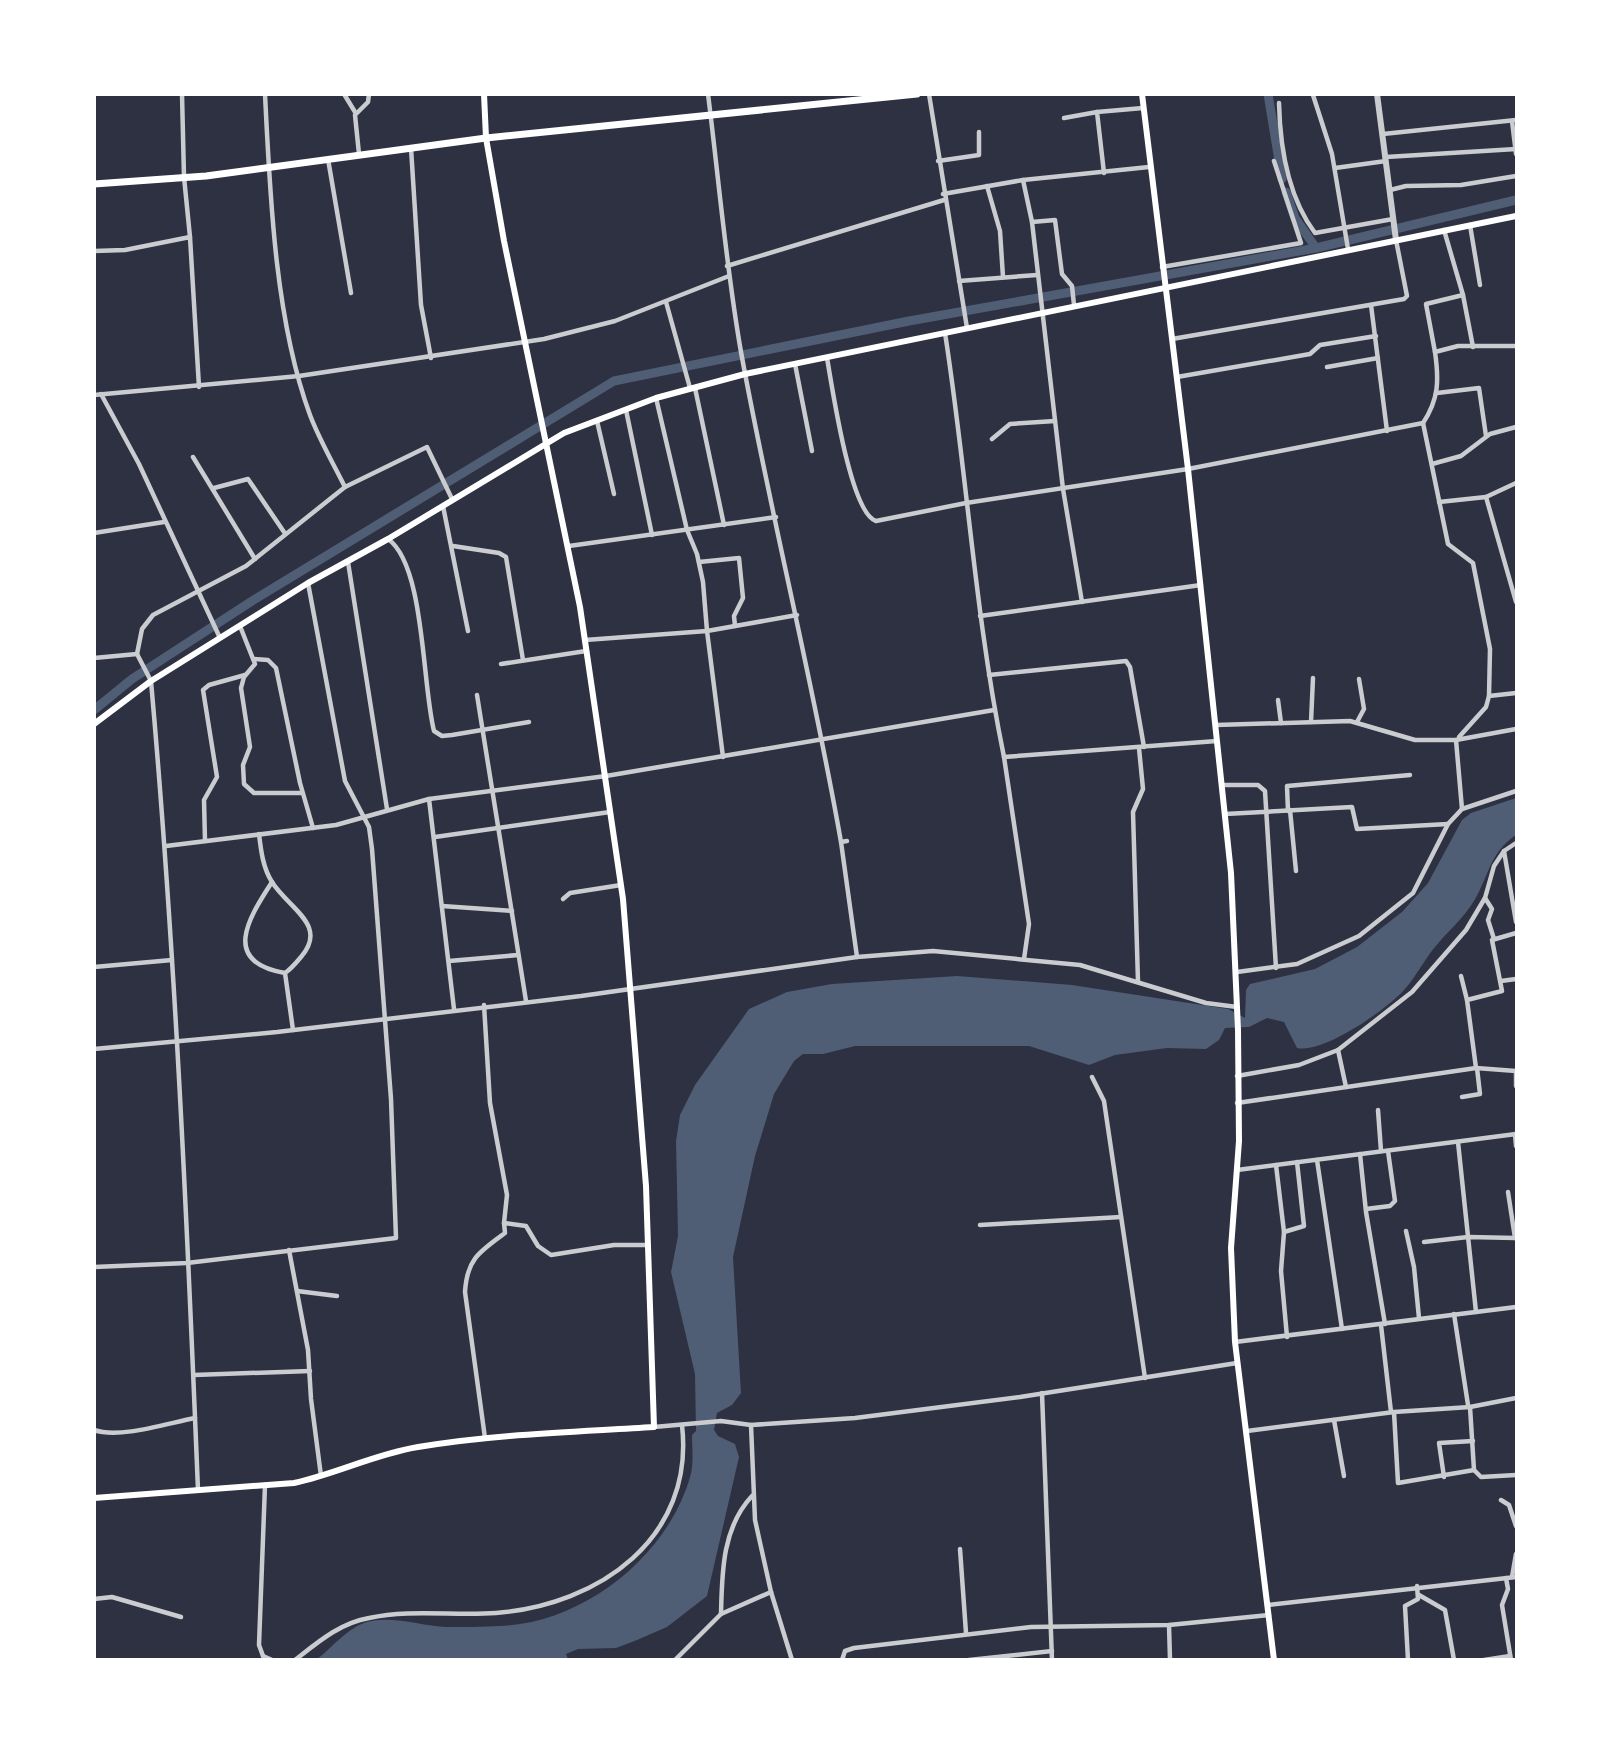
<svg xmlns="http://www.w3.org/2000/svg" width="1611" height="1754" font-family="Helvetica,sans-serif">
	<rect width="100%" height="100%" fill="#2d3142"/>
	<path fill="#4f5d75" d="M 1516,798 L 1516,835 C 1490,852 1489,876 1474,901 C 1463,919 1448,931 1435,947 C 1424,960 1416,977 1404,990 C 1386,1010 1323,1054 1297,1048 L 1284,1022 L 1267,1018 L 1249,1027 L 1225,1028 L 1219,1040 L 1206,1049 L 1167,1048 L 1115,1055 L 1089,1065 L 1029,1046 L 855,1046 L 823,1054 L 803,1054 L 794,1061 L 774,1094 L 755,1156 L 733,1257 L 741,1393 L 732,1405 L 717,1413 L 714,1430 L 718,1436 L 735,1444 L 739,1457 L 707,1596 L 667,1627 L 637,1640 L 616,1648 L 578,1649 L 566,1654 L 568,1659 L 316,1660 C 333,1647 347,1628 367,1622 C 392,1615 421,1626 447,1627 C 464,1627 482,1627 500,1626 C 583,1623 667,1557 690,1477 C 694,1465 692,1448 692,1435 L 696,1431 L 695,1374 L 671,1272 L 678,1236 L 676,1141 L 680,1115 L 695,1085 L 749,1009 L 787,992 L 832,984 L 957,976 L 1072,985 L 1228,1009 L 1245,1018 L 1246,990 L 1250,984 L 1315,969 L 1357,947 L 1402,912 L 1428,883 L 1462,820 L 1471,813 Z"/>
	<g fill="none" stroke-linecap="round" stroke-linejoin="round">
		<g stroke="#4f5d75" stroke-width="9">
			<polyline points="1268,94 1282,179"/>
			<polyline points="1286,192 1295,218 1316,248"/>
			<polyline points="94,710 132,679 252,601 614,381 909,321 1316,248 1516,200"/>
		</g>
		<g stroke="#caccd0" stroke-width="4.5">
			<polyline points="182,94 184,177 190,237"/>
			<path d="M 265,94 C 270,195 275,320 310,415 C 319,439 333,463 345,487"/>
			<polyline points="344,94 355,112"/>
			<path d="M 708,94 C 719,181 726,267 741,352 C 771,516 812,677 841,842"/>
			<polyline points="929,94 967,328"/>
			<polyline points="1313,95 1332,154 1348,249"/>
			<path d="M 1279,103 C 1280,147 1288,197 1315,233 L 1393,219"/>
			<polyline points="1064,118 1097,112"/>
			<polyline points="1512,121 1516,154"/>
			<polyline points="1383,134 1516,120"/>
			<polyline points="411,148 421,305 431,358"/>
			<polyline points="359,154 355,115 368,102 369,94"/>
			<polyline points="1386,157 1516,149"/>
			<polyline points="328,159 351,293"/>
			<polyline points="938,161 979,155 979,132"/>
			<polyline points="1335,168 1386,161"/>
			<polyline points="1104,173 1097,112 1143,108"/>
			<polyline points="1023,180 1032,222 1063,489 1082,602"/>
			<polyline points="987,186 1000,231 1003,277"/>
			<polyline points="1390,190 1406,186 1461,185 1516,176"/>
			<polyline points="943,194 1023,180 1149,167"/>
			<polyline points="1032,222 1055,220 1062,274 1072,286 1074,305"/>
			<polyline points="1470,225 1480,285"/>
			<polyline points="1444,230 1463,295 1473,347"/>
			<polyline points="94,251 125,250 190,237 199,387"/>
			<polyline points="727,266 944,200"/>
			<polyline points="1162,267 1301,243 1274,161"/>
			<polyline points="959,281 1037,275"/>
			<polyline points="666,302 690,388"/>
			<polyline points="1371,305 1387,431"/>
			<path d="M 945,333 C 967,474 975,616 1004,757 L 1217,741"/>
			<polyline points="1172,339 1404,299 1407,296 1396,240"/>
			<polyline points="1435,352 1426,304 1463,295"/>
			<path d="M 827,358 C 832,385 850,513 876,521 L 966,503 L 1188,469 L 1423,423 C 1439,399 1439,380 1435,352 L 1458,346 L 1516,346"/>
			<polyline points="795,364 812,451"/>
			<polyline points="1327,367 1378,358"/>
			<polyline points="1177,377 1310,354 1320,345 1376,336"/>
			<polyline points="695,388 724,525"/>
			<polyline points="1437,393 1479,388 1486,436"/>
			<polyline points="101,394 139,464 220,638"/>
			<polyline points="94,395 299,376 544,339 615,321 729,276"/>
			<polyline points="656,398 687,530 697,554 703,582 707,631 797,615"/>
			<polyline points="626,410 652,535"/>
			<polyline points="597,421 614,494"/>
			<polyline points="1423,423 1448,544 1473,563 1490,649 1489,696"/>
			<polyline points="992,439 1010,424 1055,421"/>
			<polyline points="193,457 255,559"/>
			<polyline points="1432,464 1461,456 1490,434 1516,427"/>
			<polyline points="214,488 248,479 284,532"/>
			<polyline points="1486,497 1516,483"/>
			<polyline points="1439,502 1486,497 1516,602"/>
			<polyline points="443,506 468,631"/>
			<polyline points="94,533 164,522"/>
			<path d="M 388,539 C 425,565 422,685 434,731 L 442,736 L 452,735 L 529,722"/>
			<polyline points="453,546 499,553 506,557 523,660"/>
			<polyline points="569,546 776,517"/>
			<polyline points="348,562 387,809"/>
			<polyline points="699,562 739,558 743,598 734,616 735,626"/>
			<polyline points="980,616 1201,585"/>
			<polyline points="240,626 255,664 244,677 241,688 250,747 243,765 244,784 254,793 302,793"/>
			<polyline points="585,640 707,631 723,757"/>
			<polyline points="137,654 142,629 153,615 246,566 345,487 427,447 452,499"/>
			<path d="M 94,658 L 137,654 L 151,681 C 175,950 187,1220 198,1490"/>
			<polyline points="254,659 268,660 276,668 300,783 313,828"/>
			<polyline points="501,664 586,651"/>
			<polyline points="989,675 1126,661 1130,667 1144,747"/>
			<polyline points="477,695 526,1001"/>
			<polyline points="1278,700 1281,723"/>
			<polyline points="1311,722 1313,678"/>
			<polyline points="1357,722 1364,709 1359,679"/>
			<polyline points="1216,725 1350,721 1415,740 1456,740 1516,729"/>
			<polyline points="1459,737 1486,707 1489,696 1516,693"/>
			<polyline points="1456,740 1462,809"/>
			<polyline points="1004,757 1029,924 1024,959"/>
			<polyline points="1222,785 1258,785 1265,791 1276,968"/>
			<polyline points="429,799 454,1009"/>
			<polyline points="1290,810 1296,871"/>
			<polyline points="1288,811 1287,786 1410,775"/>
			<polyline points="1225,814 1352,807 1357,829 1448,824"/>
			<path d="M 259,834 C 261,851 263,868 272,882 C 288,908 329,925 301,957 C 296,963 291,969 285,973 L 293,1030"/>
			<polyline points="435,837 610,812"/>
			<polyline points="205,841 204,800 217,777 203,690 209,685 245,675"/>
			<polyline points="847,841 841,842 857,957"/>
			<polyline points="166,846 336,825 429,799 606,776 994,710"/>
			<polyline points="1504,851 1516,922"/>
			<path d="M 272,882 C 248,919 221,962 285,973"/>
			<polyline points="1485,898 1492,909 1488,920 1494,939"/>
			<polyline points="563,899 570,893 621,885"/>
			<polyline points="442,906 512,911"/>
			<polyline points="449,961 518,955"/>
			<polyline points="94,967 172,960"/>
			<polyline points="1237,972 1297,964 1359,936 1413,893 1448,824 1462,809 1516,791"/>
			<polyline points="1461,976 1467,1000"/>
			<polyline points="1501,981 1516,979"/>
			<polyline points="1138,982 1133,812 1143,789 1139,748"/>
			<polyline points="484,1005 490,1103 507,1195 504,1223"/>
			<polyline points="94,1049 277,1032 581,996 857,957 933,951 1080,965 1206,1003 1237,1007"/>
			<polyline points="1338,1050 1412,992 1466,930 1485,898 1494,866 1504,851 1516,843"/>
			<polyline points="1476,1068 1467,1000 1502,991 1492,940 1516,933"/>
			<polyline points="1516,1071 1516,1086"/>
			<polyline points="1237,1076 1299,1065 1338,1050 1346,1087"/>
			<polyline points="1092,1077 1104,1101 1145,1378"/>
			<polyline points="1462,1097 1480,1094 1477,1068"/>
			<polyline points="1237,1103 1476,1068 1516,1071"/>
			<polyline points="1378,1110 1381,1151"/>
			<polyline points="1515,1134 1516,1146"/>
			<polyline points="1458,1142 1476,1312"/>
			<polyline points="1360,1154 1366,1212 1385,1324"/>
			<polyline points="1317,1160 1342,1329"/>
			<polyline points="1276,1165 1284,1232 1281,1271 1287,1337"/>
			<polyline points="1237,1170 1516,1134"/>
			<polyline points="1508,1192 1515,1238"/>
			<polyline points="1366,1209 1390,1206 1395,1201 1388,1151"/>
			<polyline points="980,1225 1121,1217"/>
			<polyline points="1406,1231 1414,1267 1419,1318"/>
			<polyline points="1284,1232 1304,1226 1297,1162"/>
			<polyline points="1424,1242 1468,1237 1516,1238"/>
			<polyline points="289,1250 308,1350 311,1399 321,1476"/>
			<polyline points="94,1267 187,1263 396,1238 391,1099 372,849 369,827 345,781 308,583"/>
			<polyline points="297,1291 337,1296"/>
			<polyline points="1454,1314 1468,1405"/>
			<polyline points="1381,1325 1391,1412"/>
			<polyline points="1235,1342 1516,1307"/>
			<polyline points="194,1375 310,1371"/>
			<polyline points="1042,1393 1052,1660"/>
			<polyline points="1470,1407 1474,1470 1481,1477 1516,1475"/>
			<polyline points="1394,1412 1398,1483 1474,1470"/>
			<polyline points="1334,1420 1344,1476"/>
			<polyline points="751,1425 755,1520 771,1592 792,1660"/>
			<polyline points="654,1427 721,1421 751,1425 855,1418 1020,1397 1237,1363"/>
			<path d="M 94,1430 C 120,1439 168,1423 195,1418"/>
			<polyline points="1247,1431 1394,1412 1470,1407 1516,1398"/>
			<path d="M 485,1438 L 465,1292 C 467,1259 479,1252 505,1233 L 504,1223 L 526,1226 L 538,1246 L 551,1255 L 614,1245 L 646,1245"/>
			<polyline points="1444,1477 1439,1443 1473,1441"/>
			<polyline points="1501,1500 1509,1505 1516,1526"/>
			<polyline points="960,1549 966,1633"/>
			<polyline points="1512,1577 1516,1554"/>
			<polyline points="1506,1578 1508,1589 1502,1605 1511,1660"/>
			<polyline points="1419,1595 1445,1610 1454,1660"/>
			<polyline points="94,1599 112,1597 181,1617"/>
			<polyline points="1267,1605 1516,1577"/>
			<path d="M 721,1614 C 722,1573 722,1528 752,1496"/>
			<polyline points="1169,1625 1170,1660"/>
			<polyline points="263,1656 259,1645 265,1485"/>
			<polyline points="263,1656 272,1660"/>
			<path d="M 295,1660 C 318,1642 340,1623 369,1618 C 410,1609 454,1616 496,1613 C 599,1605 695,1538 682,1425"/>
			<polyline points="675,1660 721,1614 771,1592"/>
			<polyline points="842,1660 845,1651 854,1648 1031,1627 1169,1625 1269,1615"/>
			<polyline points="969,1660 1052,1651"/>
			<polyline points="1408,1660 1405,1606 1418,1599 1417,1586"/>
			<polyline points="1484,1660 1510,1656"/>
		</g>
		<polyline stroke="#caccd0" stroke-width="6" points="1377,94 1396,240"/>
		<g stroke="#fff" stroke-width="6">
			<polyline points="1142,94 1188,469 1231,873 1238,1030 1239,1141 1231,1248 1235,1342 1274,1660"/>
			<polyline points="94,724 151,681 308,583 388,539 564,433 656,398 745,374 1516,216"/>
			<path d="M 94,1498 L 294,1483 C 336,1474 375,1454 418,1447 C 495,1434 575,1432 654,1427 L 646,1186 L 623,899 L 580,607 L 504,241 L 486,138 L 484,94"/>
		</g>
		<polyline stroke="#fff" stroke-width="7" points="94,184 206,176 486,138 917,94"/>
	</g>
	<rect width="1611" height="1754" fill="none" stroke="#ffffff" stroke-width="192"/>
</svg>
